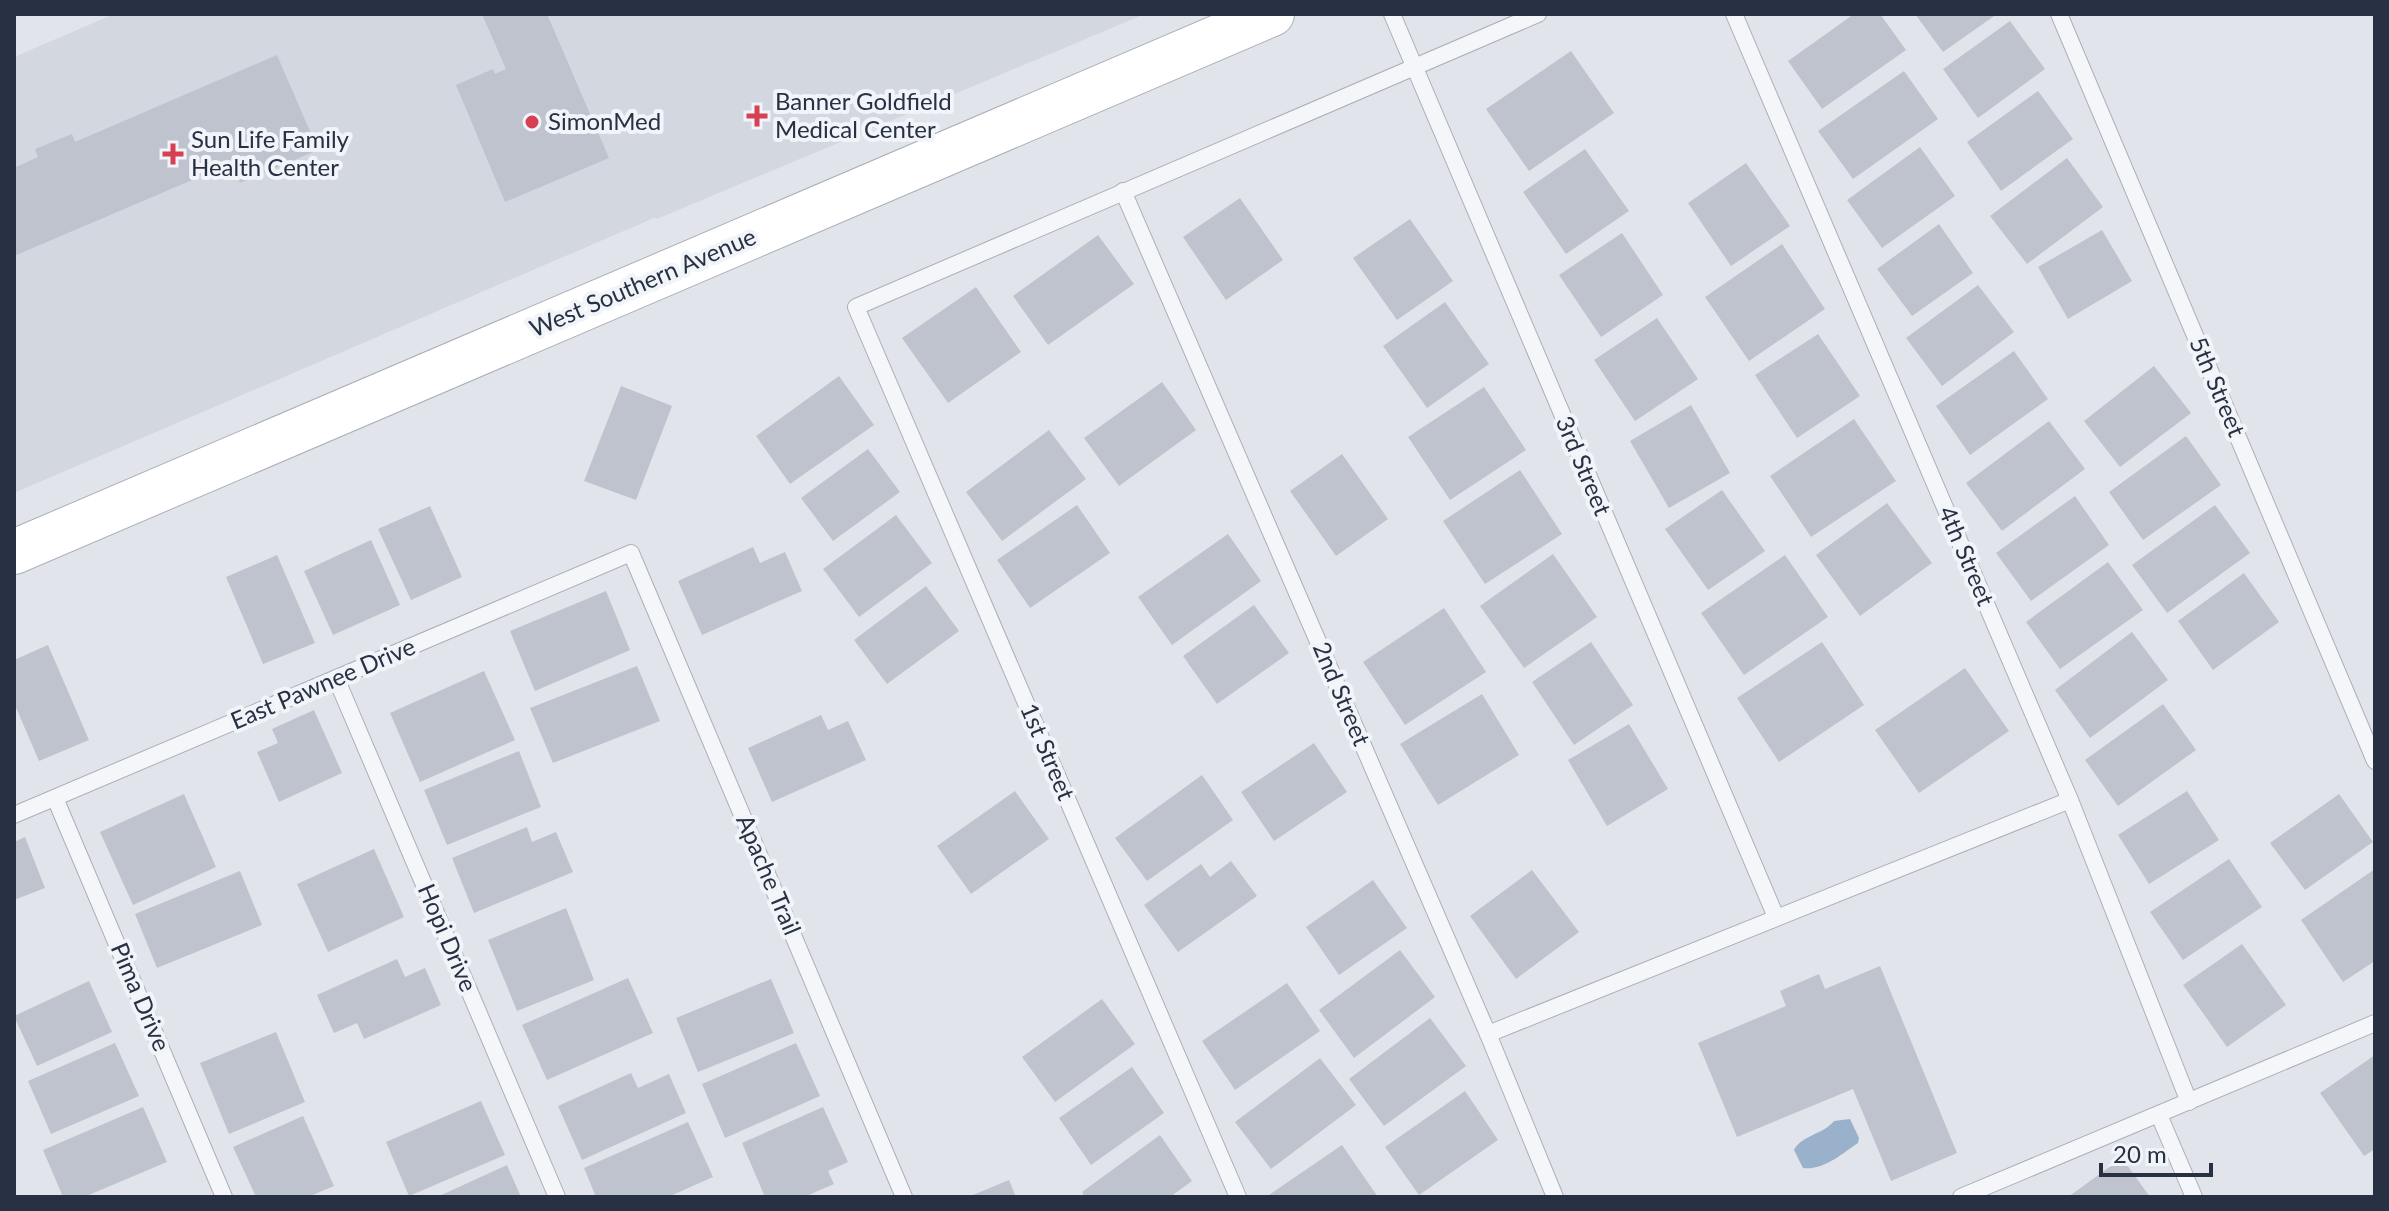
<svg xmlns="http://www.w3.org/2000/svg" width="2389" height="1211" font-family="Lato,sans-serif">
	<rect width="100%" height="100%" fill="#e1e5eb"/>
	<polygon fill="#d3d7e0" points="114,14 1145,14 657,219 654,218 14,493 14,57"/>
	<path fill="#9ab1cc" d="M 1850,1119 L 1859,1138 L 1858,1143 C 1843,1153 1823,1171 1803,1168 L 1794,1150 C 1802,1135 1824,1134 1834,1121 Z"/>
	<g fill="#bec3ce">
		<polygon points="482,14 547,14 609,158 505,202 456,85 493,69 495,74 506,69"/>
		<polygon points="1854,14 1880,14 1906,50 1822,109 1788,61"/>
		<polygon points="1915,14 1997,14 1943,52"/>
		<polygon points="2010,21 2045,69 1978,118 1943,69"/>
		<polygon points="1571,51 1614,113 1529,171 1486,109"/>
		<polygon points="277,55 318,150 240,183 232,163 14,256 14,168 38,157 35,149 72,134 75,142"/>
		<polygon points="1904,71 1938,119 1853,179 1818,131"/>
		<polygon points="2038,91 2073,139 2001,191 1967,142"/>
		<polygon points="1920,147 1955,196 1882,248 1847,200"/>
		<polygon points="1585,149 1629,211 1566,254 1523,192"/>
		<polygon points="2067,158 2103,207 2027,264 1990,216"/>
		<polygon points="1746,163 1790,226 1731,266 1688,203"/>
		<polygon points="1240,198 1283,260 1226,300 1183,237"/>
		<polygon points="1410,219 1453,281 1397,320 1353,258"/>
		<polygon points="1939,224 1973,273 1912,316 1877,269"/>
		<polygon points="2102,230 2132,281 2068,319 2038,267"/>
		<polygon points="1622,233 1663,295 1601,337 1559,275"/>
		<polygon points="1098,235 1134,284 1048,345 1013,296"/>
		<polygon points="1782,244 1825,309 1749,361 1705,297"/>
		<polygon points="1978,285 2014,332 1942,386 1906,338"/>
		<polygon points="976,287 1021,352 948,403 902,338"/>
		<polygon points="1445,302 1489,364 1427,408 1383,346"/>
		<polygon points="1657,318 1698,379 1635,421 1594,360"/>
		<polygon points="1818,334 1860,396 1797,438 1755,375"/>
		<polygon points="2014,351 2048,399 1970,455 1936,406"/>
		<polygon points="2154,366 2191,413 2120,467 2084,421"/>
		<polygon points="839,376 874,425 790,484 756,436"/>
		<polygon points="1162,382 1196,430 1119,486 1084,438"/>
		<polygon points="621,386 672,406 636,500 584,481"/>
		<polygon points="1484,387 1526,450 1450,500 1408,437"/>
		<polygon points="1691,405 1730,473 1669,508 1630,441"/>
		<polygon points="1854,419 1896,481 1811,537 1770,476"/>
		<polygon points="2049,421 2085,469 2002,531 1966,483"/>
		<polygon points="1049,430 1086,479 1002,541 966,492"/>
		<polygon points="2186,436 2221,485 2143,540 2109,492"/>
		<polygon points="868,449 900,492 833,541 801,498"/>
		<polygon points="1342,454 1388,519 1336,556 1290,491"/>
		<polygon points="1520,470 1562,534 1485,584 1443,521"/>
		<polygon points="1722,490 1765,551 1708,590 1665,529"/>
		<polygon points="2075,496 2109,545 2031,601 1996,553"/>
		<polygon points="1887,503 1932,563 1860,616 1816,555"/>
		<polygon points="1077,505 1110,553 1030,608 997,560"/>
		<polygon points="2215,505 2250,553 2167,613 2132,565"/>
		<polygon points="430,506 462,577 411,600 378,529"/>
		<polygon points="896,515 932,563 859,617 823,569"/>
		<polygon points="1228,534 1261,581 1172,645 1138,597"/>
		<polygon points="371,540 400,605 333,635 304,571"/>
		<polygon points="753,547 760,563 785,552 802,591 702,635 678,581"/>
		<polygon points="1553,554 1597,617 1524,668 1480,606"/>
		<polygon points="277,555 315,643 263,664 226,577"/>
		<polygon points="1785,555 1828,617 1744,675 1701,613"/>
		<polygon points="2108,562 2143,610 2060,669 2026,622"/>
		<polygon points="2244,573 2279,622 2213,670 2178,621"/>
		<polygon points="926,586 959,631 887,684 854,640"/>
		<polygon points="606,591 630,650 535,691 510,631"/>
		<polygon points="1254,605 1289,653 1217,704 1183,656"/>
		<polygon points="1444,608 1486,672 1405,725 1363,662"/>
		<polygon points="2132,632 2168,680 2090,738 2055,690"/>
		<polygon points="1591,642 1633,705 1574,745 1532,682"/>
		<polygon points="1822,642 1864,705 1779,762 1737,698"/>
		<polygon points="48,645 89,740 39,761 14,703 14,660"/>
		<polygon points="637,666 660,721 553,763 530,708"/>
		<polygon points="1965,668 2009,731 1919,793 1875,730"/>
		<polygon points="484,671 515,740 420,782 390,713"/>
		<polygon points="1482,694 1519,755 1438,805 1400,744"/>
		<polygon points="2163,704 2196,750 2118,806 2085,760"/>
		<polygon points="314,710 342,773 279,802 257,752 278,743 272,729"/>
		<polygon points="821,715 828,730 848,721 866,760 772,802 748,748"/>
		<polygon points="1629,724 1668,789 1607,826 1568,760"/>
		<polygon points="1314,743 1347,792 1274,841 1241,792"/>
		<polygon points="519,751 541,807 447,845 424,790"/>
		<polygon points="1202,775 1233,820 1147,881 1115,838"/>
		<polygon points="1015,791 1049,839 971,894 937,846"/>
		<polygon points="2187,791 2219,840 2149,884 2118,835"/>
		<polygon points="184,794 216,867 133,905 100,832"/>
		<polygon points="2339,794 2373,842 2305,890 2270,843"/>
		<polygon points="527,827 532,842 556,832 573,872 474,913 452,858"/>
		<polygon points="25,837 45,888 14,900 14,842"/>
		<polygon points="374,849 404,917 328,952 297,884"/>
		<polygon points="2229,859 2262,907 2183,960 2150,912"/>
		<polygon points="1231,861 1257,896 1178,952 1144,905 1201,864 1210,877"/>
		<polygon points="2375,869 2375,961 2343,982 2301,920"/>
		<polygon points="1532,870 1579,932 1516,979 1470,916"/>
		<polygon points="240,871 262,925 157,968 135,914"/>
		<polygon points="1373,880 1407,928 1339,975 1306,927"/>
		<polygon points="566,908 594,980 517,1011 488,940"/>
		<polygon points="2242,944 2286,1005 2227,1047 2183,985"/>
		<polygon points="1400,950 1435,997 1354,1058 1319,1010"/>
		<polygon points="397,959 405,977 425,968 441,1005 364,1039 357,1023 334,1033 317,995"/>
		<polygon points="1880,966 1957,1153 1891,1181 1853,1089 1737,1137 1698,1043 1786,1006 1780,991 1819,974 1825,989"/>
		<polygon points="628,978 653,1033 547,1080 522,1025"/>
		<polygon points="771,979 794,1033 698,1072 676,1018"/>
		<polygon points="89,981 112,1032 37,1066 14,1016"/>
		<polygon points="1287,983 1320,1031 1235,1090 1202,1041"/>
		<polygon points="1102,999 1135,1044 1055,1102 1022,1057"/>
		<polygon points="1430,1018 1466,1066 1384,1126 1349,1079"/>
		<polygon points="276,1032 305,1102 229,1134 200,1063"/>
		<polygon points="115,1043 139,1096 51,1134 28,1081"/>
		<polygon points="796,1043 820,1096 725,1138 702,1084"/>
		<polygon points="2375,1055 2375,1149 2364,1156 2320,1093"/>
		<polygon points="1320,1058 1356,1105 1271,1169 1235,1122"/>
		<polygon points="1132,1067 1164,1113 1091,1165 1059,1118"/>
		<polygon points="631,1073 638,1088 669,1074 686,1113 582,1160 558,1106"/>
		<polygon points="1465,1091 1498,1140 1419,1195 1385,1147"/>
		<polygon points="481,1101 505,1155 409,1196 386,1142"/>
		<polygon points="143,1107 167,1162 84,1197 63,1197 43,1150"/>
		<polygon points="823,1107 848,1162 828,1171 834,1184 804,1197 765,1197 742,1143"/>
		<polygon points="303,1116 334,1186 308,1197 256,1197 233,1147"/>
		<polygon points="688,1122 713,1177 668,1197 596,1197 584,1168"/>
		<polygon points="1160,1135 1192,1181 1170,1197 1085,1197 1082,1192"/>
		<polygon points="1342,1145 1378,1197 1266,1197"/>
		<polygon points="2122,1158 2150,1197 2068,1197"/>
		<polygon points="507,1165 521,1197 437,1197"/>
		<polygon points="1009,1180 1016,1197 968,1197"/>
	</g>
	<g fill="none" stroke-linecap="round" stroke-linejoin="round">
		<g stroke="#aaafb9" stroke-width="18">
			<g id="service">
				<polyline points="1392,14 1776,917"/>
				<polyline points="1734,14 2070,800 2189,1102"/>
				<polyline points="2059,14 2375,761"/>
				<polyline points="1123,191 1488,1034 1555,1197"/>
				<polyline points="336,678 557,1197"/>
				<polyline points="55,798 224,1197"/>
				<polyline points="14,815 631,553 904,1197"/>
				<polyline points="1488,1034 2070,800"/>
				<polyline points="2159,1115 2194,1197"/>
				<polyline points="1238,1197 856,307 1538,14"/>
				<polyline points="1961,1197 2375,1023"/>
			</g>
		</g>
		<g stroke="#aaafb9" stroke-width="46">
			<polyline id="secondary" points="14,552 1272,14"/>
		</g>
		<use href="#service" stroke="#f4f6f9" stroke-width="16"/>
		<use href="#secondary" stroke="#fff" stroke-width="44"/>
	</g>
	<g fill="#d64052" stroke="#f1f4f8" stroke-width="3">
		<path d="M753 104h8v8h8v8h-8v8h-8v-8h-8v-8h8z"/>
		<circle cx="532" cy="122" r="8"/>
		<path d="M169 142h8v8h8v8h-8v8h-8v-8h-8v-8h8z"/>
	</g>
	<g text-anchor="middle" stroke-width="8" stroke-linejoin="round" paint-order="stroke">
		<g font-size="24" fill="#283143" stroke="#f1f4f8" text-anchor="start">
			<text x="775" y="110">Banner Goldfield<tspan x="775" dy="28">Medical Center</tspan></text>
			<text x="548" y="130">SimonMed</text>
			<text x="191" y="148">Sun Life Family<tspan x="191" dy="28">Health Center</tspan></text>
		</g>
		<g font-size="24" fill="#283143" stroke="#f1f4f8">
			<text transform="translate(643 283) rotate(-23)" y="8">West Southern Avenue</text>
			<text transform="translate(2217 387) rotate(67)" y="8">5th Street</text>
			<text transform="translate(1583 466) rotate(67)" y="8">3rd Street</text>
			<text transform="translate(1966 556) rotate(67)" y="8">4th Street</text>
			<text transform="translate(323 684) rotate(-23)" y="8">East Pawnee Drive</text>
			<text transform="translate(1341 694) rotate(67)" y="8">2nd Street</text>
			<text transform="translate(1047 752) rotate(67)" y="8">1st Street</text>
			<text transform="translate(768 875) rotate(67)" y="8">Apache Trail</text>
			<text transform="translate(447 938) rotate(67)" y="8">Hopi Drive</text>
			<text transform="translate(140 997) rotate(67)" y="8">Pima Drive</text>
		</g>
	</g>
	<rect width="2389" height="1211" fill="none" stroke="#283143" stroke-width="32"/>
	<path d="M2101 1163v12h110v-12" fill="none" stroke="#283143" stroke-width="4"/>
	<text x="2113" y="1163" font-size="24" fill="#283143" stroke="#f1f4f8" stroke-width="6" paint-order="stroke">20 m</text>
</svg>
